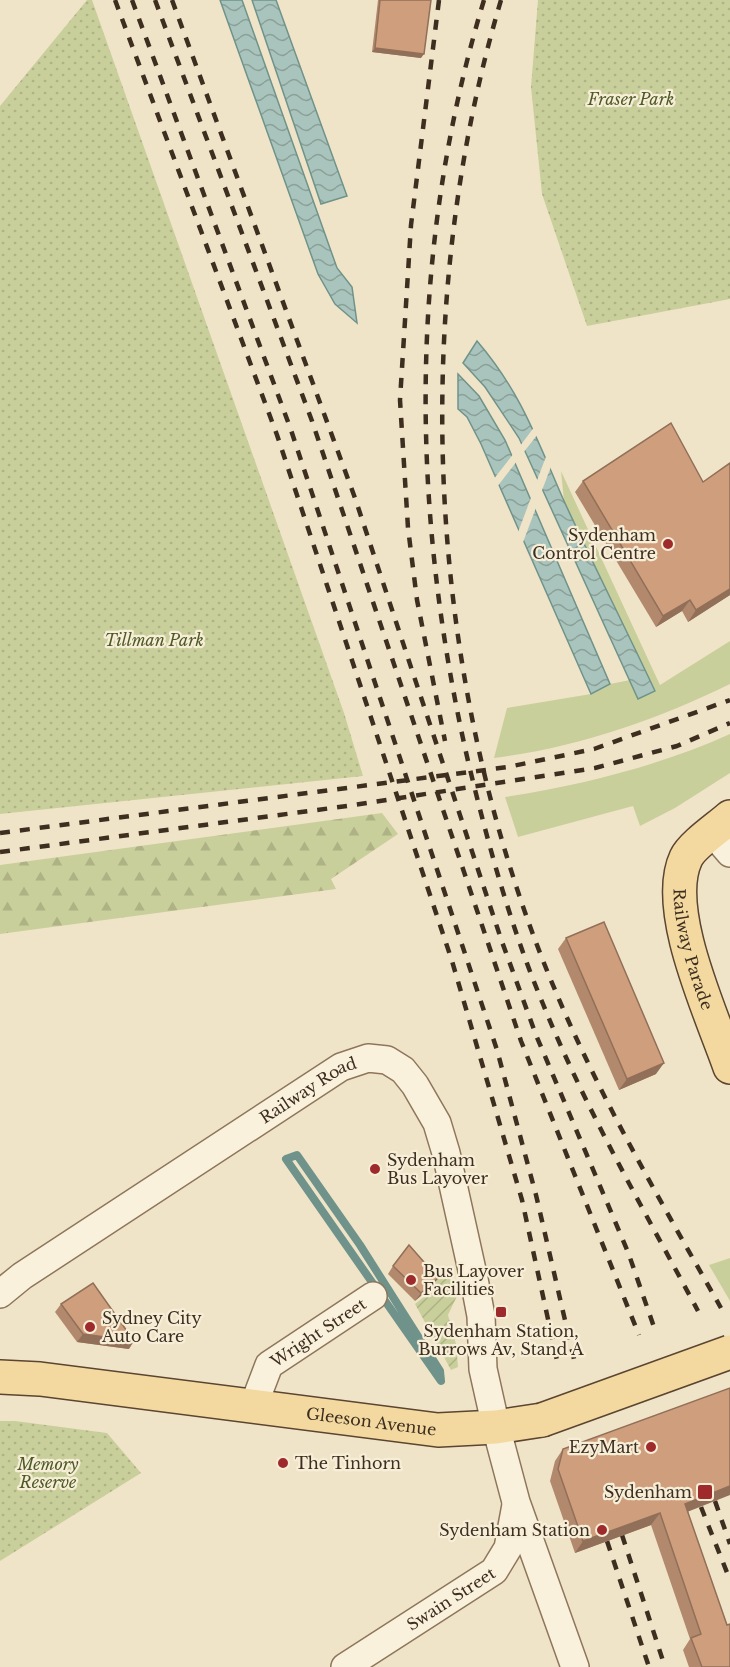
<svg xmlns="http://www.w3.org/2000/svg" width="730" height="1667" font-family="'Libre Baskerville',serif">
	<defs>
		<pattern id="forest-firs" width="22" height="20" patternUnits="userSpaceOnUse" patternTransform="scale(1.5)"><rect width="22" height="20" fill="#c9cf9b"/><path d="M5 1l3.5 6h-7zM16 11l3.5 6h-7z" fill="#aeb285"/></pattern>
		<pattern id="park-dots" width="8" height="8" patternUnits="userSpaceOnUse" patternTransform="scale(1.5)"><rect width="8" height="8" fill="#c9cf9b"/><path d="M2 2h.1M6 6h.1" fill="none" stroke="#aeb285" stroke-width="1.8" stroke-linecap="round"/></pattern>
		<pattern id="garden-furrows" width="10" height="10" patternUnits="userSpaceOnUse" patternTransform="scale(1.5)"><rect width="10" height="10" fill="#c9cf9b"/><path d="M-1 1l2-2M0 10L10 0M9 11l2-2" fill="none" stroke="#aeb285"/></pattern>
		<pattern id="water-waves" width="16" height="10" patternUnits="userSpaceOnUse" patternTransform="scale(1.5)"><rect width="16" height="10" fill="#a9c4bc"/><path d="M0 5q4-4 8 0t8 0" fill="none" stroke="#8ba098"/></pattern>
	</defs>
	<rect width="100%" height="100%" fill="#f0e4c8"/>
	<g fill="#c9cf9b">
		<path d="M 561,471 L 660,685 L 730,641 L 730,684 C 657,720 575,748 494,758 L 507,708 L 591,694 L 610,684 L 630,680 L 638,699 L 655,691 L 564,501 Z"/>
		<path d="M 730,734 L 730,773 L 675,808 L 640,826 L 633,806 L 518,837 L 505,797 C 582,785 659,766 730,734 Z"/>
		<polygon points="730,1258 730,1301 709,1265"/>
	</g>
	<polygon fill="url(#forest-firs)" points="382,813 398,834 331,879 336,889 0,934 0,865"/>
	<g fill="url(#park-dots)">
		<polygon points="87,0 92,0 344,713 363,776 0,814 0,106"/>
		<polygon points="538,0 730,0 730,299 587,326 542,194 531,87"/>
		<polygon points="0,1421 15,1421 107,1433 141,1473 0,1561"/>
	</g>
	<polygon fill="url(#garden-furrows)" points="430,1268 450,1279 456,1287 457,1296 448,1315 456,1344 458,1367 451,1370 415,1304 434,1289 431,1282 422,1274"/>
	<g fill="url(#water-waves)" stroke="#6f938a" stroke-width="1.5">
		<polygon points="220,0 242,0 337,268 352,287 357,323 335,304 318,274"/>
		<polygon points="252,0 276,0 347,196 321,204"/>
		<path d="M 477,341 C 521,392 537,440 564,501 C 593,564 625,627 655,691 L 638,699 L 519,438 L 485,387 L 463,363 Z"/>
		<polygon points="458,374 479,396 505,440 610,684 591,694 481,444 467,417 458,409"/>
	</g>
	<g fill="#f0e4c8">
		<polygon points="535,426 538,434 523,453 520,446"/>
		<polygon points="514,453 517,461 497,487 493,480"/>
		<polygon points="547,454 552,464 541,493 536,483"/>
		<polygon points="532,495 537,505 522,545 517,535"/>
	</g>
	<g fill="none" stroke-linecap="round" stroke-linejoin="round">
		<polygon stroke="#6f938a" stroke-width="8" points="297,1155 360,1245 440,1371 441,1381 286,1159"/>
		<g stroke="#8d765c" stroke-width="30">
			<g id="street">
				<polyline points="712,832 730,853"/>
				<path id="s1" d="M 0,1294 L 22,1276 L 341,1067 L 368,1058 L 387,1060 L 403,1070 L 415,1085 L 437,1123 L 446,1153 L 474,1279 L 481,1316 L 483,1369 L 496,1427 L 516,1502 L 575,1667"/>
				<path id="s2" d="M 253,1407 L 269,1365 L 373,1296"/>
				<path id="s3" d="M 345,1667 L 494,1571 L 508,1548 L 516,1505"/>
			</g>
		</g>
		<g stroke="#5b4430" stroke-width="36">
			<g id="primary">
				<path id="s4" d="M 730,817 C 719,827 692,845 686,858 C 662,909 712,1015 730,1067"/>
				<path id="s5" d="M 0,1377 L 40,1379 L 438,1430 L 496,1427 L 542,1420"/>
			</g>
		</g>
		<use href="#street" stroke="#faf1dc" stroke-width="27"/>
		<use href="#primary" stroke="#f3d9a0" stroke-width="33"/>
		<g stroke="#3d2e20" stroke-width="4.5" stroke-dasharray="10 10" stroke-linecap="butt">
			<polyline points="115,0 277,435 452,961 522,1200 558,1365"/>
			<polyline points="132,0 291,430 497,1050 536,1195 574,1359"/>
			<polyline points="155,0 312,421 521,1041 639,1335"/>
			<polyline points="172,0 355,498 501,939 536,1035 628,1252 655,1330"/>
			<polyline points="439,0 411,225 400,400 408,528 417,600 445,741"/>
			<path d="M 484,0 C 408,250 410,508 468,761 C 488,844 510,925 543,1004 C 586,1110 644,1210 698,1311"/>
			<path d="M 501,0 C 406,319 427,692 558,997 C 604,1105 664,1207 721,1308"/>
			<polyline points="0,833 508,767 594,749 730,700"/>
			<polyline points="0,852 347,806 595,768 677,746 730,723"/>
			<polyline points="715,1501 730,1544"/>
			<polyline points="701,1507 730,1580"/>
			<polyline points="622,1535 665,1667"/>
			<polyline points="607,1541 649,1667"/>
		</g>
		<g stroke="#5b4430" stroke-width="36" stroke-linecap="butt">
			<polyline id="primary-bridge" points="542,1420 730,1352"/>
		</g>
		<use href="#primary-bridge" stroke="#f3d9a0" stroke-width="33"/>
	</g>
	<g fill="#b2896c">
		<polygon points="378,0 431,0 421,58 372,52"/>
		<polygon points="583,481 703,482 730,595 688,622 682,611 656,627 575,492"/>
		<polygon points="566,938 656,1074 619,1090 558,949"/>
		<polygon points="393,1266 438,1278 432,1286 415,1301 388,1274"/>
		<polygon points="61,1304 129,1349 77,1342 55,1312"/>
		<polygon points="563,1449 688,1511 730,1667 689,1667 683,1650 690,1639 651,1525 575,1553 550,1481 555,1461"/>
	</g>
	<g fill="#916f58">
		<polygon points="375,48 424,54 421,58 372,52"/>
		<polygon points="730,589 730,595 688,622 696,610"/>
		<polygon points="690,600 682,611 656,627 663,616"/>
		<polygon points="664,1063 656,1074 619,1090 627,1079"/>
		<polygon points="438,1278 432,1286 415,1301 421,1293"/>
		<polygon points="83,1334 134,1341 129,1349 77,1342"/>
		<polygon points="730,1486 730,1495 677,1516 685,1504"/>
		<polygon points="660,1513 651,1525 575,1553 583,1541"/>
	</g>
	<g fill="#cf9f7d" stroke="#916f58" stroke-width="1.5">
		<polygon points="380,0 431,0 424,54 375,48"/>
		<polygon points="671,423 703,482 730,463 730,589 696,610 690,600 663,616 583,481"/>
		<polygon points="604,922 664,1063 627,1079 566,938"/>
		<polygon points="409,1245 438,1278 421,1293 393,1266"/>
		<polygon points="93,1283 134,1341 83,1334 61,1304"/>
		<polygon points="730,1388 730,1486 685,1504 727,1625 730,1624 730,1667 702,1667 691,1638 701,1634 660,1513 583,1541 558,1469 563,1449"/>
	</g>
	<g fill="#9e2a2b" stroke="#f7eed8" stroke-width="2">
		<circle cx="668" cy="544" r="6"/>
		<circle cx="375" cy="1169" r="6"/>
		<circle cx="411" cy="1280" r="6"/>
		<rect x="495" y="1306" width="12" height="12" rx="3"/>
		<circle cx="90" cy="1327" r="6"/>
		<circle cx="651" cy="1447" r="6"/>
		<circle cx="283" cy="1463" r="6"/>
		<rect x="697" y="1484" width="16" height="16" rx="3"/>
		<circle cx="602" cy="1530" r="6"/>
	</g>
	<g text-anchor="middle" stroke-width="4.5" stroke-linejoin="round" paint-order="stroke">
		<g font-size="16" font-style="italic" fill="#4d5a26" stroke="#f7eed8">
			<text x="631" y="105">Fraser Park</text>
			<text x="154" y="646">Tillman Park</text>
			<text x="48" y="1470">Memory<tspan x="48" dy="18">Reserve</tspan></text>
		</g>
		<g font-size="16" fill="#3d2e20" stroke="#f7eed8" text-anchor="end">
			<text x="656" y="541">Sydenham<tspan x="656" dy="18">Control Centre</tspan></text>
			<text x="387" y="1166" text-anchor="start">Sydenham<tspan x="387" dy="18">Bus Layover</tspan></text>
			<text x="423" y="1277" text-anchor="start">Bus Layover<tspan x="423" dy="18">Facilities</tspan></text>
			<text x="102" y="1324" text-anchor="start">Sydney City<tspan x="102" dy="18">Auto Care</tspan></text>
			<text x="501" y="1337" text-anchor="middle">Sydenham Station,<tspan x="501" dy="18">Burrows Av, Stand A</tspan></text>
			<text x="639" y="1453">EzyMart</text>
			<text x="295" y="1469" text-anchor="start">The Tinhorn</text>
			<text x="692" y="1498">Sydenham</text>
			<text x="590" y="1536">Sydenham Station</text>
		</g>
		<g font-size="16" fill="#3d2e20" stroke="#f7eed8">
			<text dy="6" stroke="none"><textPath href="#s4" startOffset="154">Railway Parade</textPath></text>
			<text dy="6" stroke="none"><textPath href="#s1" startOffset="370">Railway Road</textPath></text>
			<text dy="6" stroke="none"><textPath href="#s2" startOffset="104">Wright Street</textPath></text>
			<text dy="6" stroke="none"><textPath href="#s5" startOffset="374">Gleeson Avenue</textPath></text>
			<text dy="6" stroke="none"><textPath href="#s3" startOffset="126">Swain Street</textPath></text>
		</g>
	</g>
</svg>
